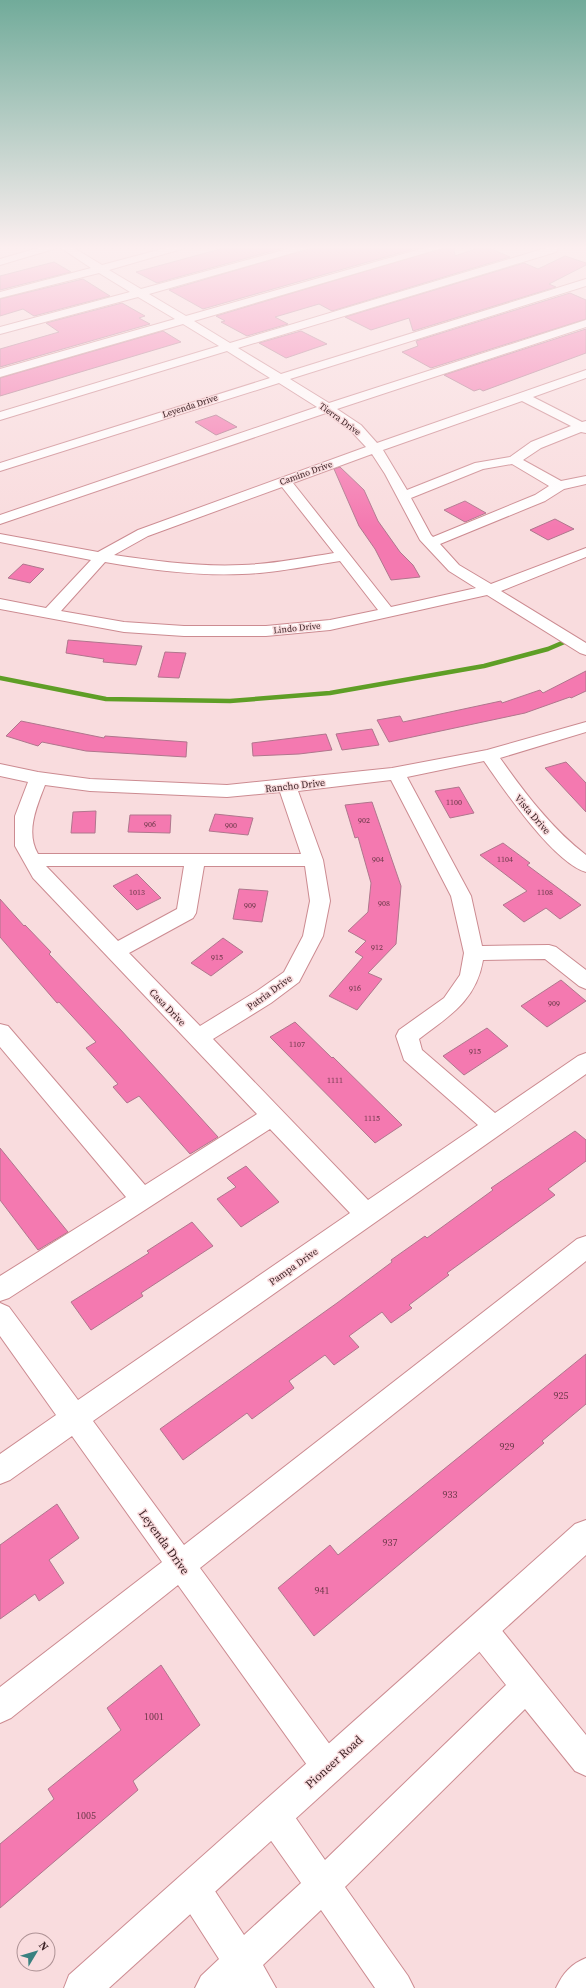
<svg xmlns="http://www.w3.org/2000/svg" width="586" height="1988" font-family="'Source Serif 4',serif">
	<rect width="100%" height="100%" fill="#f9dcde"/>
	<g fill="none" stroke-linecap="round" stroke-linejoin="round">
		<polyline stroke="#5f9e26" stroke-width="4.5" points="0,678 106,699 230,701 330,693 484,666 548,649 569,640"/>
	</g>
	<g fill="#f479b0" stroke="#b0768d">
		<polygon points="224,248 283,248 157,283 136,272"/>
		<polygon points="311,248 417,248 203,309 169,290"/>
		<polygon points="443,248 454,248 455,256 478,248 489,248 510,257 332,311 319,304 275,317 288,324 247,336 221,322 225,321 216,316"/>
		<polygon points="565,256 586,263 586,265 549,284 556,287 413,331 409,318 371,330 345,317 524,263 538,269"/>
		<polygon points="54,262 71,272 0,290 0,276"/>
		<polygon points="83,279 110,296 34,316 23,309 0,316 0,299"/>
		<polygon points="570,293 586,300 586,319 431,368 402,352 418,346 416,341"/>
		<polygon points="122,303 145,316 139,318 150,324 0,367 0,349 59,332 46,323"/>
		<polygon points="586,329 586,353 483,391 480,389 474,391 444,375"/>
		<polygon points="163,331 181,342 0,396 0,378"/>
		<polygon points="301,331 327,344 286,358 259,343"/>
		<polygon points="216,415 237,427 216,435 195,422"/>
		<polygon points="340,467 364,490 378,521 400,552 413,565 420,577 391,580 375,549 359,526 334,469"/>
		<polygon points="465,501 486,513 465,522 444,510"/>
		<polygon points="555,519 574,529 548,540 530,530"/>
		<polygon points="23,564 44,569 30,583 8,578"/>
		<polygon points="68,640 142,646 136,665 103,662 104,659 66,653"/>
		<polygon points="165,652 186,653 179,678 158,677"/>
		<polygon points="586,671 586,691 571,698 570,697 525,713 389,742 377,720 400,716 403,722 501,701 502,703 540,690 543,693"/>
		<polygon points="21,721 104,738 105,736 187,742 186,757 86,751 42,742 38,746 6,736"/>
		<polygon points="372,729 379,745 342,750 336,734"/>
		<polygon points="326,734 332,750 299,754 253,756 252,743"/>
		<polygon points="566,762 586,783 586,812 545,768"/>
		<polygon points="459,787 474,813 450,818 435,791"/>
		<polygon points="372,802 401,886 396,944 368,973 382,979 357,1010 329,996 363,957 355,952 366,941 348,931 368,912 371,883 358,837 355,838 345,805"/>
		<polygon points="96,811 95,833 71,833 73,812"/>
		<polygon points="215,814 253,818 248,835 209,831"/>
		<polygon points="130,815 171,815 170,833 128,832"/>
		<polygon points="503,843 530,863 527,865 581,905 560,919 546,908 524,922 503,905 527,891 480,855"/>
		<polygon points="137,874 161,898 137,910 113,886"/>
		<polygon points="239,889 268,891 262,922 233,919"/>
		<polygon points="0,899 24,926 25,925 51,952 49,954 120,1029 218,1137 190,1154 139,1096 127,1103 113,1087 118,1084 86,1048 96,1042 59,1002 57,1003 0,937"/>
		<polygon points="223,938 243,952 211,976 191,963"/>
		<polygon points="561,980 586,1001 547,1027 521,1006"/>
		<polygon points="295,1022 332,1058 333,1057 402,1125 375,1143 270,1037"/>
		<polygon points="487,1028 508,1046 464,1075 443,1056"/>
		<polygon points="575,1131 586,1140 586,1161 548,1189 555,1195 447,1273 449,1275 409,1305 412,1308 391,1323 382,1312 349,1336 359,1347 334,1365 325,1355 289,1381 294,1388 252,1419 247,1413 183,1460 160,1429 337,1303 392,1262 391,1260 425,1236 427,1238 493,1190 491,1188"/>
		<polygon points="0,1148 68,1232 38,1250 0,1200"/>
		<polygon points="246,1166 279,1202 241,1227 217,1199 236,1187 227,1178"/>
		<polygon points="192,1222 213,1246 141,1293 143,1296 91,1330 71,1302 149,1253 147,1251"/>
		<polygon points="586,1354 586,1404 542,1441 544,1443 314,1636 278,1588 330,1545 338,1555"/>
		<polygon points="57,1504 79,1538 49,1560 64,1583 39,1601 35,1594 0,1619 0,1545"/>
		<polygon points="161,1665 200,1725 133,1781 138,1790 0,1908 0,1844 54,1799 48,1789 121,1730 107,1708"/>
	</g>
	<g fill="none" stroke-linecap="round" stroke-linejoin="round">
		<g stroke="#cc8b91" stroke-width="2">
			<g id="minor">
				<polygon points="38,248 57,248 0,265 0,259"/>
				<path d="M 61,248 L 74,248 L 102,265 L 166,248 L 185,248 L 109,270 L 141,289 L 291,248 L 310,248 L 149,294 L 186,316 L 424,248 L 442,248 L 194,321 L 230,343 L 546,248 L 558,248 L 556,252 L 238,348 L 281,374 L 586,279 L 586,286 L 290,379 L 329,403 L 586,320 L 586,327 L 337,409 L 361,425 L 377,443 L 586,370 L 586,378 L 533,397 L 582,422 L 586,421 L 586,433 L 581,432 L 541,448 L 523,460 L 561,481 L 586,476 L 586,484 L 564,489 L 545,501 L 440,544 L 459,565 L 491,584 L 586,548 L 586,557 L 501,591 L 586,643 L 586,655 L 580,653 L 487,595 L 330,630 L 266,636 L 184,636 L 124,632 L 0,609 L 0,599 L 46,608 L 91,560 L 0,542 L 0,534 L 98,552 L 138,530 L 366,447 L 351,431 L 326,413 L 0,524 L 0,515 L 317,407 L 279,383 L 0,471 L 0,463 L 270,378 L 227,351 L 0,420 L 0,412 L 219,346 L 183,324 L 0,377 L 0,369 L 175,319 L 138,297 L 0,334 L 0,327 L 130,292 L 99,273 L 0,298 L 0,292 L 91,268 ZM 522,401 L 571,426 L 531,442 L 510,457 L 475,463 L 407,490 L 383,450 ZM 372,454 L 385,474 L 420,540 L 449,571 L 476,588 L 391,607 L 293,483 ZM 512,464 L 549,486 L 535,495 L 433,537 L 431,535 L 411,498 L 483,469 ZM 282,487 L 334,553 C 303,558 273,564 242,565 C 199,567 156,561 114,555 L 148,536 ZM 340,561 L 378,610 L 330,620 L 266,626 L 184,626 L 124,622 L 61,611 L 105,562 C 150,570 196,576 242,574 C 275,573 307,566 340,561 Z"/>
				<path d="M 586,722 L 586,732 L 500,758 C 525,793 551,828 586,855 L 586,872 C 554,863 504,790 484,761 L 407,777 L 471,896 L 482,946 L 549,945 L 556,947 L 586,970 L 586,989 L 579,986 L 545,959 L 483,960 C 476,1001 449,1016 419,1039 L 422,1050 L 495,1113 L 578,1056 L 586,1053 L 586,1074 L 93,1421 L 184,1545 L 577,1239 L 586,1236 L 586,1261 L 200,1568 L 339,1757 L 344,1768 L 339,1779 L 328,1784 L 317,1779 L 178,1585 L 11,1718 L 0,1723 L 0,1687 L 162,1562 L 72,1436 L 10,1480 L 0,1484 L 0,1454 L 56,1415 L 0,1336 L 0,1303 L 9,1307 L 78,1400 L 350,1213 L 270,1129 L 9,1298 L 0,1301 L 0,1276 L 126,1197 L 0,1047 L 0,1024 L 8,1026 L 145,1185 L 257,1114 L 33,878 L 15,846 L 15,816 L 28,782 L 0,776 L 0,764 L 38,772 L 90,779 L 227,785 L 392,768 L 487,750 ZM 391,780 L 451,896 L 464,953 L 460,975 L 444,998 L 399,1030 L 396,1036 L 404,1060 L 478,1125 L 368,1200 L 213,1039 L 271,1003 L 299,982 L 323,936 L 330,901 L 323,860 L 298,791 ZM 45,785 L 90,791 L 227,797 L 280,792 L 301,854 L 38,854 C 25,832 37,806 45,785 ZM 46,866 L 184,866 L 177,909 L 118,941 ZM 204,866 L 305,866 L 310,901 L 303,936 L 284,972 L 257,991 L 200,1026 L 129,953 L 193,918 L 196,913 Z"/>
				<polygon points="481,1614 492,1618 586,1735 586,1776 575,1771 525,1709 345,1887 408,1976 414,1988 375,1988 321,1910 263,1965 276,1988 195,1988 201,1976 219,1959 181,1900 176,1888 181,1876 193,1871 205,1876 244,1935 301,1883 262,1828 258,1816 262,1804 274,1800 286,1804 325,1860 506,1685 470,1640 466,1629 470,1618"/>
				<path d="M 586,1958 L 586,1988 L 556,1988 C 563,1973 571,1964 586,1958 Z"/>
			</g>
		</g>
		<g stroke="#cc8b91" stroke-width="2">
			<polygon id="major" points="586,1520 586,1555 109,1988 64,1988 69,1975 575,1524"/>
		</g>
		<use href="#minor" fill="#fff" fill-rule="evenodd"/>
		<use href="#major" fill="#fff" fill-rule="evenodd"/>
	</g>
	<linearGradient id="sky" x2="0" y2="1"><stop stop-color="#71ab9a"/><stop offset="0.47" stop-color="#fceff0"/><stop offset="1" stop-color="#fceff0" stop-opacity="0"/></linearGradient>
	<rect width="586" height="527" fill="url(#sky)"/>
	<g text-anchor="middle" stroke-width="3" stroke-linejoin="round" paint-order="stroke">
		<g font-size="8" fill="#6c3949">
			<text x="454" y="805">1100</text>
			<text x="364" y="823">902</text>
			<text x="150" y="827">906</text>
			<text x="231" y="828">900</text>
			<text x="378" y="862">904</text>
			<text x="505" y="862">1104</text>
			<text x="137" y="895">1013</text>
			<text x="545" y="895">1108</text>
			<text x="384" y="906">908</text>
			<text x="250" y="908">909</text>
			<text x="377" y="950">912</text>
			<text x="217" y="960">915</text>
			<text x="355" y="991">916</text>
			<text x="554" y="1006">909</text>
			<text x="297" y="1047">1107</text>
			<text x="475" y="1054">915</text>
			<text x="335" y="1083">1111</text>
			<text x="372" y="1121">1115</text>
		</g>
		<g font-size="9" fill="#3e2427" stroke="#f9dcde">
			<text transform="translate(190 406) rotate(-18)" y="3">Leyenda Drive</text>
			<text transform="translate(340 419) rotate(36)" y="3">Tierra Drive</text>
			<text transform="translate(306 473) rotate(-20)" y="3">Camino Drive</text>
			<text transform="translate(297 628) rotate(-6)" y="3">Lindo Drive</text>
		</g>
		<g font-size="10" fill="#3e2427" stroke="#f9dcde">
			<text transform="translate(295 785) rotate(-6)" y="4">Rancho Drive</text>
			<text transform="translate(533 814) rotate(49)" y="4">Vista Drive</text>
			<text transform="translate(269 992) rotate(-36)" y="4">Patria Drive</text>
			<text transform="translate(168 1007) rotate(46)" y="4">Casa Drive</text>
			<text transform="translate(293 1266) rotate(-35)" y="4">Pampa Drive</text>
		</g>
		<g font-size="10" fill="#6c3949">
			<text x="561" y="1399">925</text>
			<text x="507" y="1450">929</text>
			<text x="450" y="1498">933</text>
			<text x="390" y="1546">937</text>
			<text x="322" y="1594">941</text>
			<text x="154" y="1720">1001</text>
			<text x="86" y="1819">1005</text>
		</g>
		<g font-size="12" fill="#3e2427" stroke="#f9dcde">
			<text transform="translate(164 1542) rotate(54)" y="4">Leyenda Drive</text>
			<text transform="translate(334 1762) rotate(-42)" y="4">Pioneer Road</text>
		</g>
	</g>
	<g transform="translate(36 1952) rotate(52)"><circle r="19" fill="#f9dcde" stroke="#ae9295"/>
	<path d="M0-3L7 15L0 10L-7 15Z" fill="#398180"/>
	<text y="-6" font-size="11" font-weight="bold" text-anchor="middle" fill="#3e2427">N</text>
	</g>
</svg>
